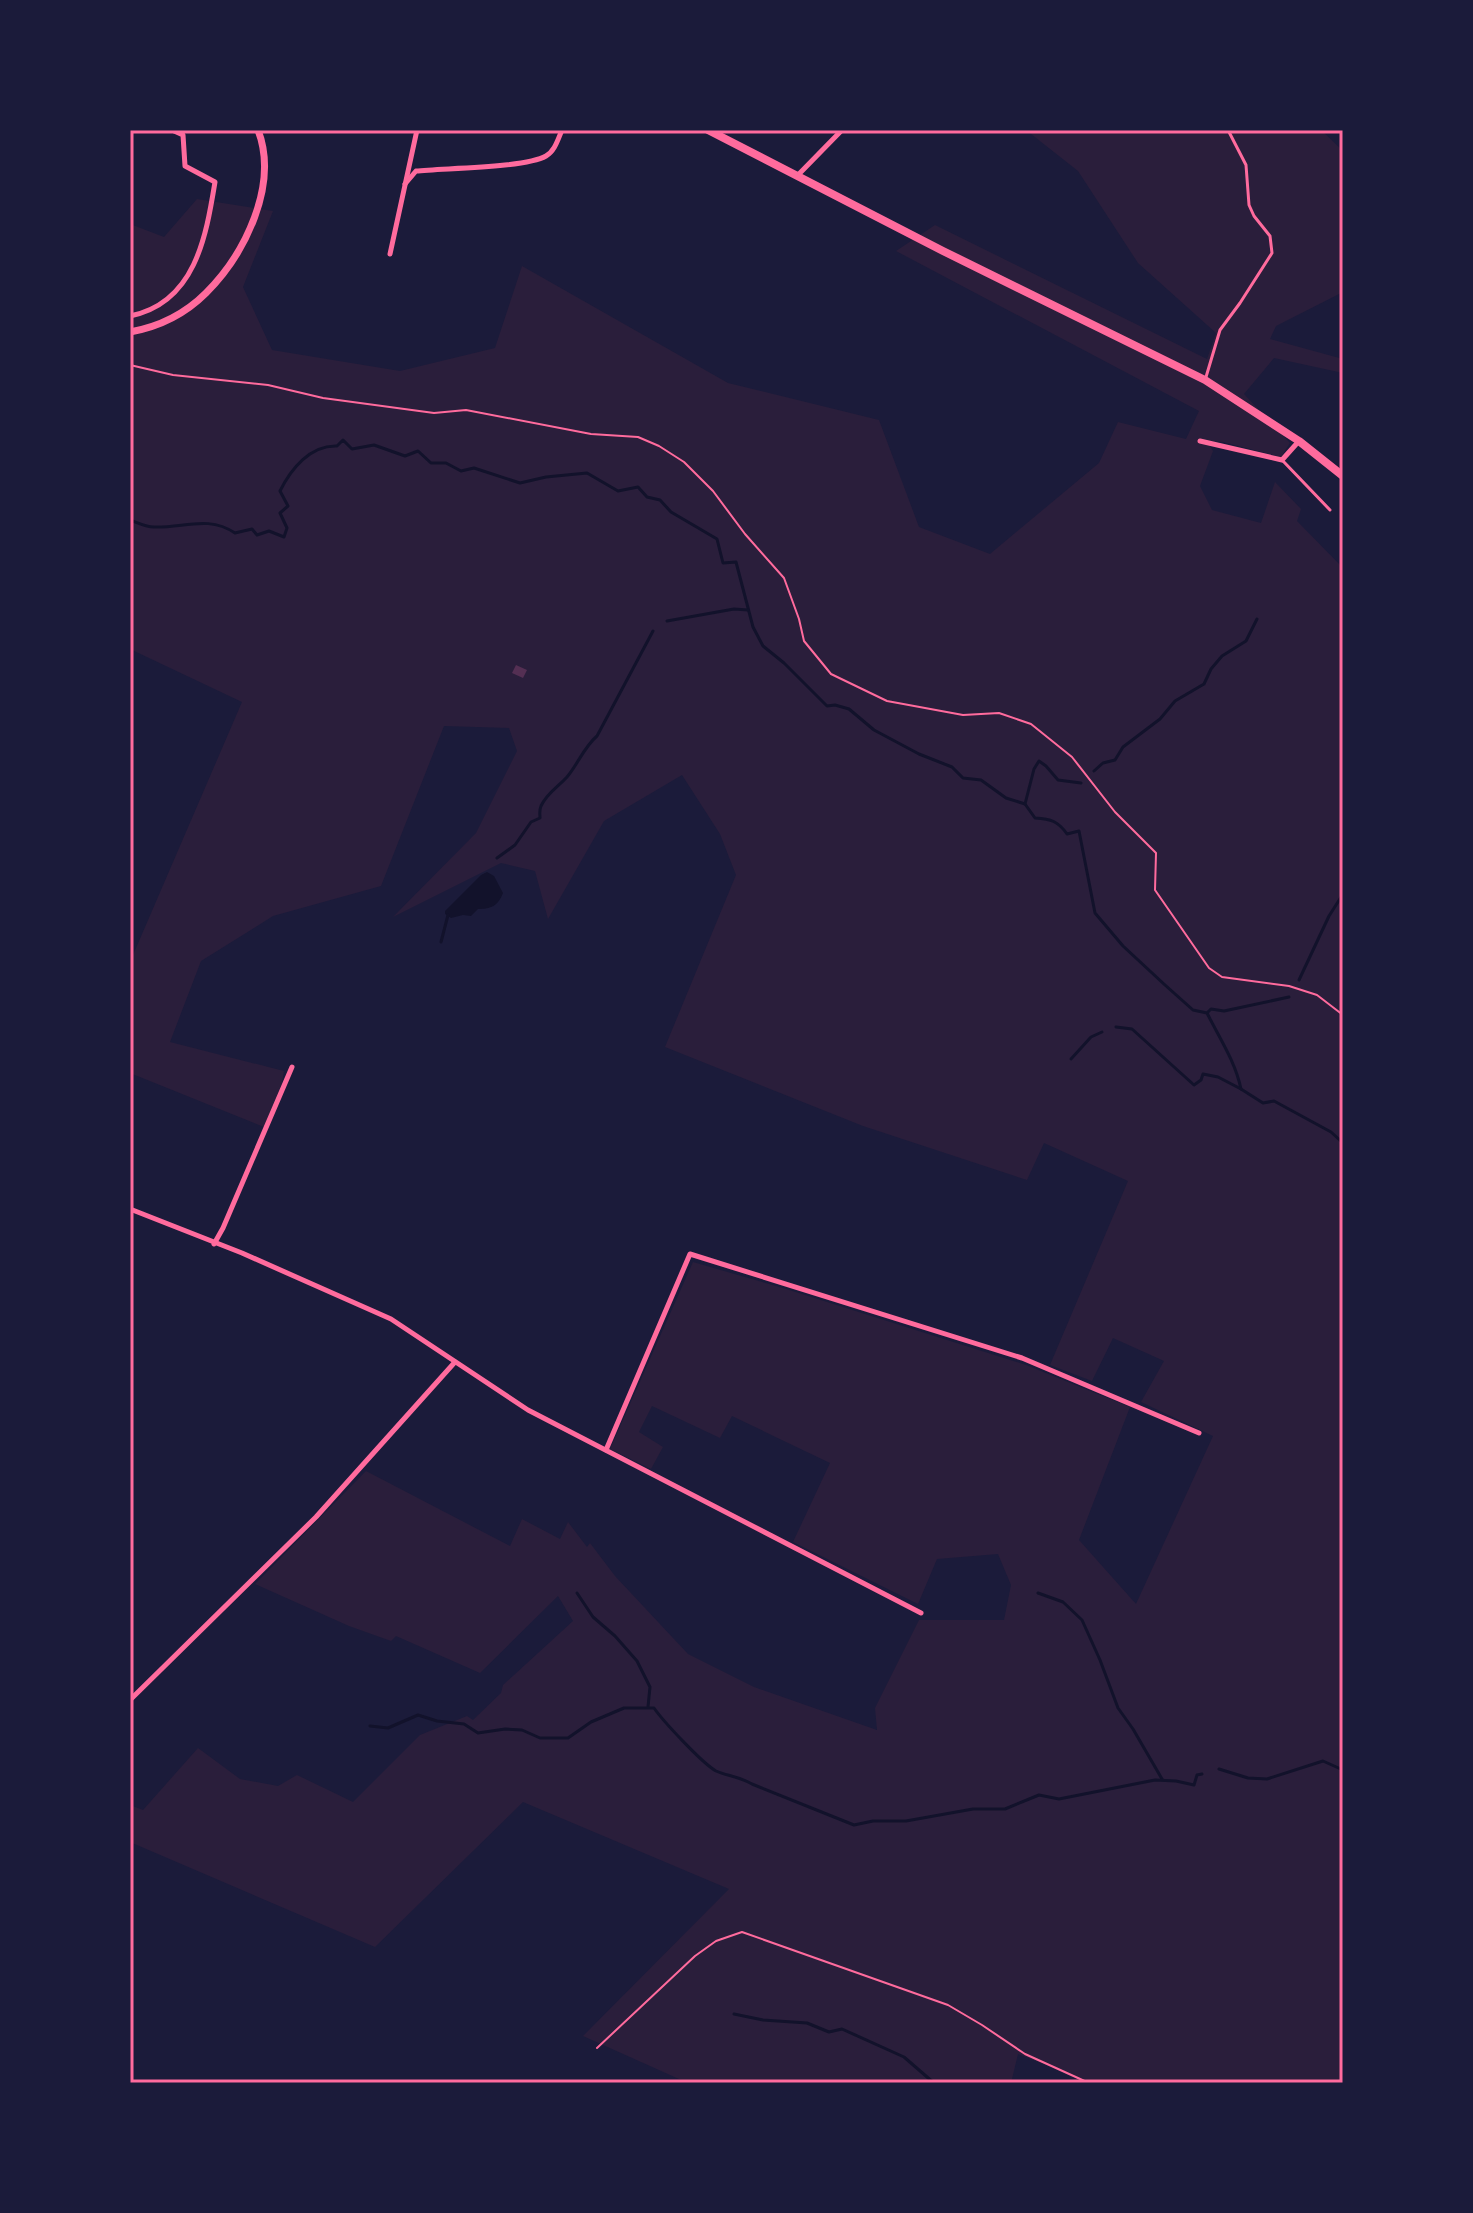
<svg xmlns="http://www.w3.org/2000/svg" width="1473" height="2213" font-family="Cabin,sans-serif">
	<rect width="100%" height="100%" fill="#1b1b3a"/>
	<polygon fill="#2a1e3b" points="1026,130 1321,130 1343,151 1343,292 1276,326 1270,339 1343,359 1343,373 1274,358 1244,394 1290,443 1281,457 1223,442 1207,441 1213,451 1200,486 1212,510 1261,523 1275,482 1301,509 1297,521 1343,568 1343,2083 1093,2083 1018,2054 1011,2083 688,2083 583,2036 729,1889 523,1802 375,1947 130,1842 130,1805 143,1810 198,1748 240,1779 278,1786 297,1775 353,1802 420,1735 467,1716 473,1720 501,1693 503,1685 573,1621 558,1596 480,1673 396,1636 391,1641 349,1626 255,1584 366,1471 510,1546 522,1519 560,1539 568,1522 587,1547 590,1543 615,1576 688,1654 754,1687 877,1730 875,1708 919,1620 1004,1620 1011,1585 998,1554 937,1559 918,1604 793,1542 830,1463 732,1416 720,1438 652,1406 639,1432 663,1447 651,1469 610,1449 693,1262 786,1289 1026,1365 1130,1407 1079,1540 1136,1604 1213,1436 1141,1402 1164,1361 1113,1338 1092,1381 1050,1365 1128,1181 1044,1143 1027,1180 863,1126 665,1047 736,875 720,834 682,775 604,821 548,919 535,871 501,863 393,917 476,833 517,751 509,728 444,726 381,886 273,916 201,961 170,1042 284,1071 282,1083 264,1127 130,1073 130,962 242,702 130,649 130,224 164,237 197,199 273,211 243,287 272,350 400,371 495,348 522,266 728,383 879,420 919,527 990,554 1099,463 1118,422 1186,439 1199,411 896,251 935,225 1207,359 1216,333 1138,263 1078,171"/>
	<path fill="#12122b" d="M 487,872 L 494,876 L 503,893 C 498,906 491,909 478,909 L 471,916 L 463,915 L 451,918 L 445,914 L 445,911 L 481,875 Z"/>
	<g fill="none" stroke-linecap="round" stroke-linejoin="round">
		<g stroke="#12122b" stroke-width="3">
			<path d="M 130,520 C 138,523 146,527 154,527 C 184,528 208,515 235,533 L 252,529 L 257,535 L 269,531 L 284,537 L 287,528 L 280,513 L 288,506 L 280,491 C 291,469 310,445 337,446 L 343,440 L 352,449 L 374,445 L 405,456 L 418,451 L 431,463 L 446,463 L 461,471 L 474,468 L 520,483 L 546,477 L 587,473 L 618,491 L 638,487 L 647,497 L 660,500 L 671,512 L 717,539 L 723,563 L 736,562 L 753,627 L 763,646 L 784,663 L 827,706 L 835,705 L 849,709 L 874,730 L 919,754 L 952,767 L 963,778 L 981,780 L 1006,798 L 1025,804 L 1035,818 C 1051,819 1058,821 1067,834 L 1079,831 L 1095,913 L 1123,946 L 1165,985 L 1193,1010 L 1207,1013 C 1220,1039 1235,1061 1241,1089 L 1263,1103 L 1274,1101 L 1331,1132 L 1343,1143"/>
			<polyline points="667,621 734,609 748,610"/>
			<polyline points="1094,771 1103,763 1115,760 1123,747 1160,719 1175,701 1204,684 1211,669 1222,656 1246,641 1257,619"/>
			<polyline points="1025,804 1034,769 1039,761 1046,766 1058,780 1081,783"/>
			<path d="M 497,858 L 515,845 L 531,822 L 540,818 C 540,813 539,811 541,806 C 547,793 558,787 567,777 C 578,764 584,747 597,736 L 653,631"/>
			<polyline points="441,942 448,915"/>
			<polyline points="1299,980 1329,916 1343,894"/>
			<polyline points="1208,1012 1211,1009 1224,1011 1289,997"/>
			<polyline points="1116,1027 1132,1029 1194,1085 1201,1080 1203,1074 1218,1077 1241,1089"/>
			<polyline points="1071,1059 1091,1037 1102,1032"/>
			<polyline points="577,1593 593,1617 615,1636 637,1661 650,1687 648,1707"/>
			<polyline points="1038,1593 1063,1602 1082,1620 1100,1660 1118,1708 1133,1729 1162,1779"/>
			<path d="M 370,1726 L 388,1728 L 418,1715 L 437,1721 L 464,1724 L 478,1733 L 505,1729 L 522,1730 L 540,1738 L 568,1738 L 591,1722 L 624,1708 L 654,1708 C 663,1721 702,1763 716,1771 C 727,1776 738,1776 752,1784 L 854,1825 L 873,1821 L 906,1821 L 973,1809 L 1005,1809 L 1039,1795 L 1059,1799 L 1155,1780 L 1176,1781 L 1194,1785 L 1197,1775 L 1202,1774"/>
			<polyline points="1219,1769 1248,1778 1267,1779 1323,1761 1343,1770"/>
			<polyline points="734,2014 763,2020 807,2023 829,2032 842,2029 904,2057 934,2083"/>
		</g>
	</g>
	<polygon fill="#542f53" points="516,665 527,670 523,678 512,673"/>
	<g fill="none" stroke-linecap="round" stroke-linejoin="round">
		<g stroke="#ff6b9d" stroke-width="2">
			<polyline points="130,365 173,375 268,385 323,398 434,413 466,410 591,434 638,437 659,446 684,462 713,491 745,534 784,578 799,619 804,641 831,674 887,701 963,715 999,713 1031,724 1072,757 1115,812 1156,853 1155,890 1209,968 1222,977 1289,986 1317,995 1343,1015"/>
			<polyline points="597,2048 695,1956 716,1941 742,1932 948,2005 982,2025 1025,2054 1089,2083"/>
		</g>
		<g stroke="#ff6b9d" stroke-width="3">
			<polyline points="1206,377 1220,330 1240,303 1272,253 1270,236 1254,216 1249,205 1246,165 1228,130"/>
			<polyline points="1283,461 1330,510"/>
		</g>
		<g stroke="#ff6b9d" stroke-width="5">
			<polyline points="798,175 842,130"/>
			<path d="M 405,184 L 416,171 C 444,168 525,168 546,156 C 555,151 558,139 562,130"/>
			<polyline points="390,254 417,130"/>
			<path d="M 130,316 C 195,303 206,237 215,182 L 185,166 L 183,135 L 172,130"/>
			<polyline points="1200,441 1282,460 1299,441"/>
			<polyline points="130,1209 242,1253 391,1319 528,1410 921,1613"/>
			<polyline points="214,1244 223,1228 292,1067"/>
			<polyline points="606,1450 690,1254 1022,1358 1199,1433"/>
			<polyline points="130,1700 316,1517 455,1362"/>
		</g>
		<path stroke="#ff6b9d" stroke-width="7" d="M 130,332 C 158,327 185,314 206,293 C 245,254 279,185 258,130"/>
		<polyline stroke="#ff6b9d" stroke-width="8" points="708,130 943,251 1205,380 1299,441 1343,476"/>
	</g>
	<rect width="1473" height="2213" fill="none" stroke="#1b1b3a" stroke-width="264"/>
	<rect x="132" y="132" width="1209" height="1949" fill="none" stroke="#ff6b9d" stroke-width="3"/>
</svg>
